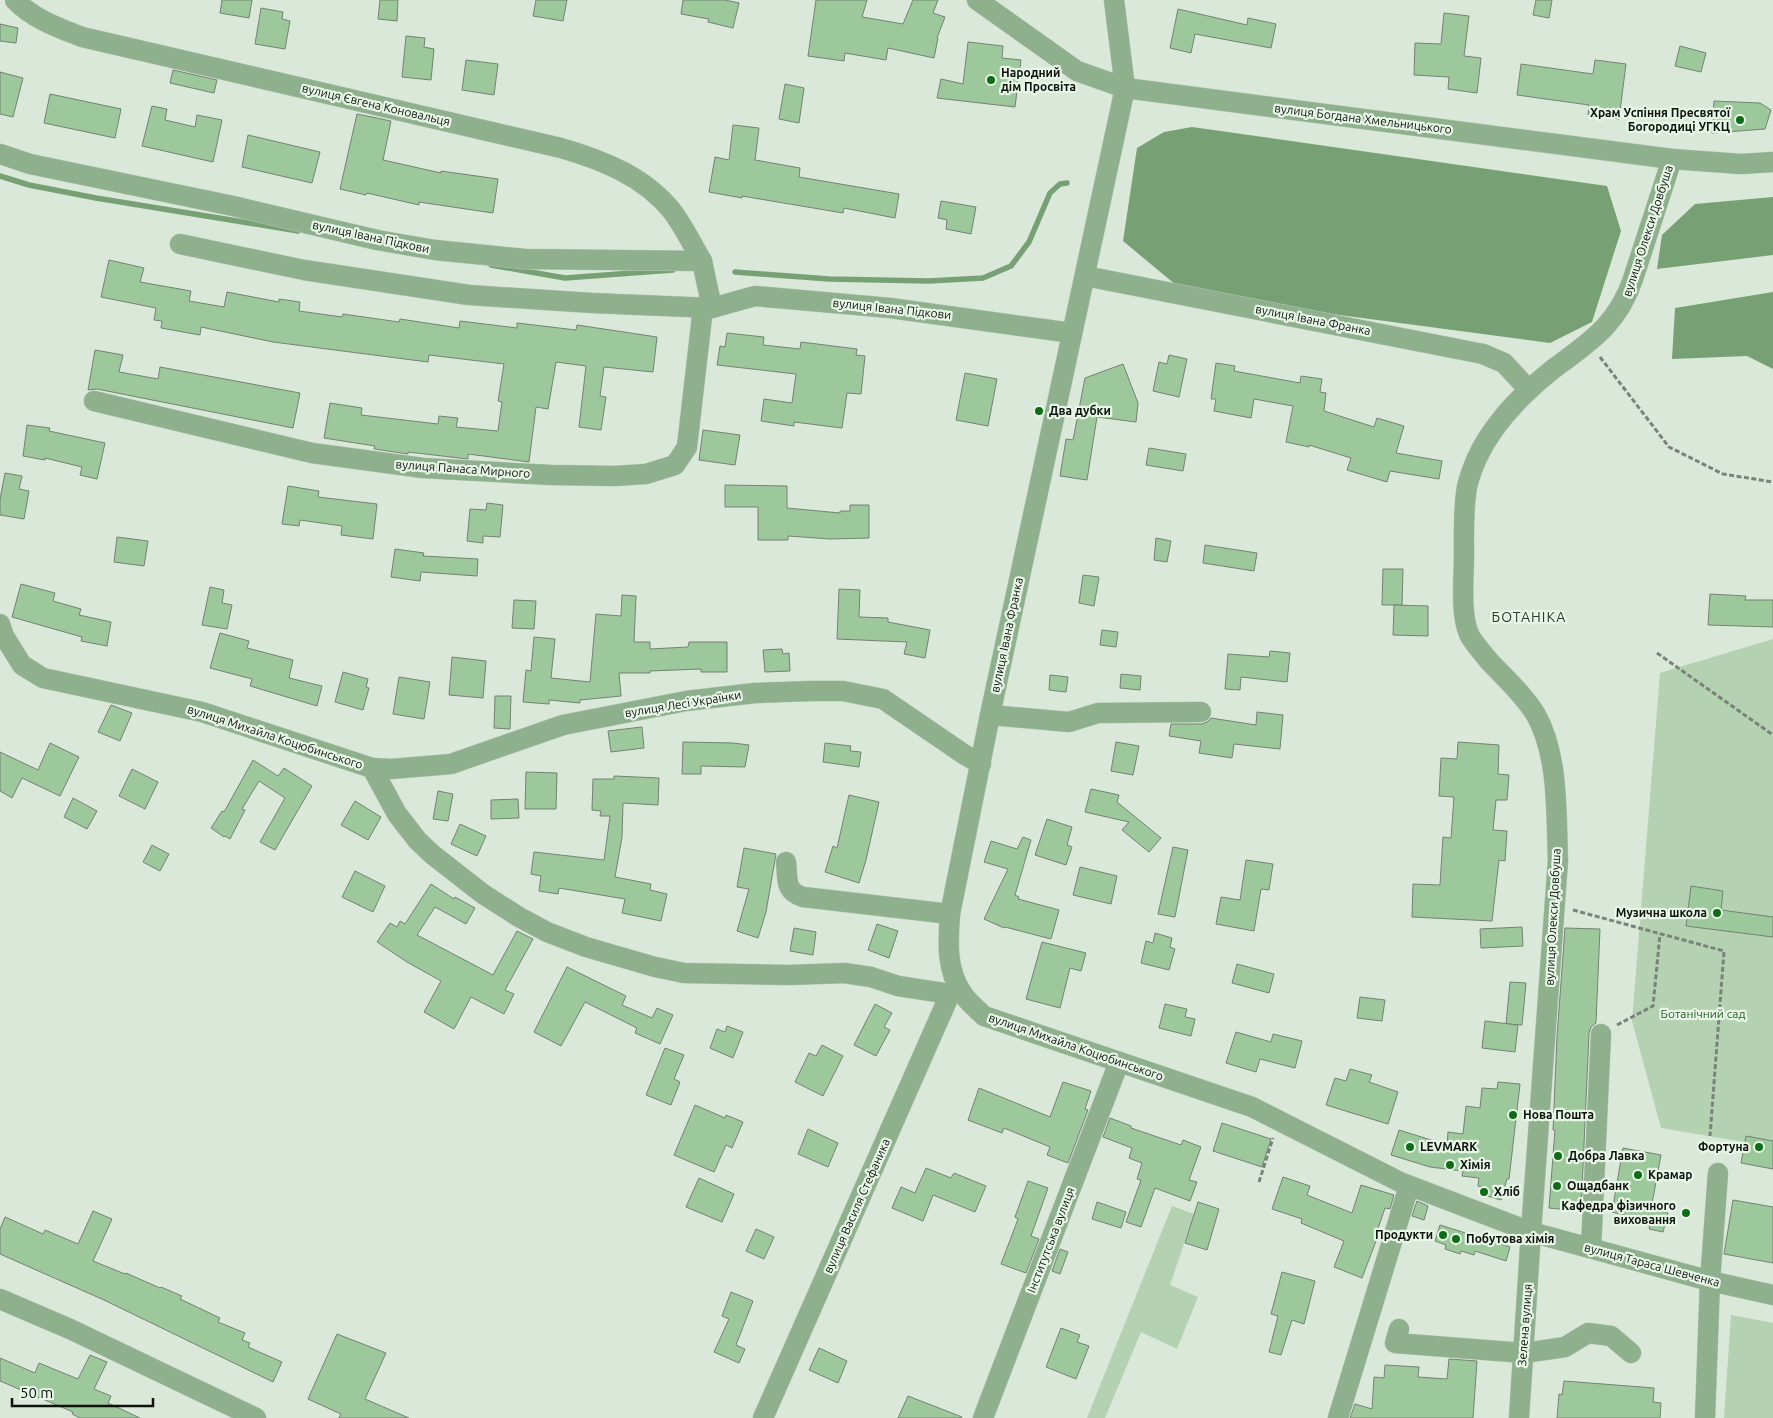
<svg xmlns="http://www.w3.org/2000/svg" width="1773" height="1418" font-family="Ubuntu,sans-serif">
	<rect width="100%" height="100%" fill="#dae8d9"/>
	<g fill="#b4d1b2">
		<polygon points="1773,639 1773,1147 1661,1128 1632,1021 1660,673"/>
		<polygon points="1172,1206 1194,1214 1170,1285 1198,1297 1177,1349 1141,1332 1105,1418 1087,1418"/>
		<polygon points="1731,1315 1773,1323 1773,1418 1724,1418"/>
	</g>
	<g fill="#77a175">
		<polygon points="1192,127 1607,186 1621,231 1592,322 1550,343 1188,295 1123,241 1137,148 1164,132"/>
		<polygon points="1773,197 1773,255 1657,269 1662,235 1695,204"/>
		<polygon points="1773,292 1773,369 1747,356 1672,359 1675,308"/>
	</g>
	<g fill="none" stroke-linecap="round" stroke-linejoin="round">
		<g stroke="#77a175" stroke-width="5.5">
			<polyline points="0,176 29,185 96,198 298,231"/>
			<polyline points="491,265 565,278 673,270"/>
			<polyline points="735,272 829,279 929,281 983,278 1011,266 1029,242 1050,193 1060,184 1067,183"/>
		</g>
	</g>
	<g fill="#9dc89b" stroke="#748274">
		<polygon points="222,0 252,0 249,18 220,13"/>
		<polygon points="380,0 398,0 397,21 378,19"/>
		<polygon points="536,0 567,0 563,21 533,16"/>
		<polygon points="683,0 725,0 739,3 733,28 708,22 709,19 681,14"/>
		<polygon points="816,0 867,0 862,17 903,24 913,0 938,0 933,13 945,17 937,38 938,38 934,58 888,48 886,60 845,53 844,61 808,56"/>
		<polygon points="1536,0 1552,0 1549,18 1533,15"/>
		<polygon points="261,8 283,12 282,19 290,21 285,49 255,44"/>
		<polygon points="1178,9 1247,25 1248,18 1276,24 1271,48 1195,34 1191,53 1170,48"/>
		<polygon points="1444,13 1469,16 1464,56 1481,58 1477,93 1448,89 1449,77 1414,75 1415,43 1441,44"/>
		<polygon points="0,24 18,28 16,43 0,41"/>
		<polygon points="406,36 425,38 424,47 434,49 431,80 402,77"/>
		<polygon points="968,42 1003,46 1002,58 1021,60 1015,107 937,98 941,79 963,84"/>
		<polygon points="1680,46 1706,53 1701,72 1675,66"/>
		<polygon points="466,60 498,64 494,95 462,90"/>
		<polygon points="1595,60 1626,64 1619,119 1588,115 1589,105 1517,95 1521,64 1593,74"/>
		<polygon points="173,70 217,80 214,93 170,83"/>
		<polygon points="0,72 23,78 13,117 0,114"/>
		<polygon points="785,84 804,88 799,123 779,119"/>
		<polygon points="50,94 121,109 115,138 44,123"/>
		<polygon points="1714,101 1760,103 1771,110 1765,129 1712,133"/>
		<polygon points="152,106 167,109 165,120 195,127 197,115 222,120 213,162 142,146"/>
		<polygon points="357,114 391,121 383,160 441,173 441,171 498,179 493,213 419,202 419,205 367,193 366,195 340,189"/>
		<polygon points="733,125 759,128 755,160 800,168 799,177 899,194 895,218 844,208 843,213 742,196 742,198 709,192 715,157 729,160"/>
		<polygon points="248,135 320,152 312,183 242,167"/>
		<polygon points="941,201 976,207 971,234 946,229 947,220 938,218"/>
		<polygon points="109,260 144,268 140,282 191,291 189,301 224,307 227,292 279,302 279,299 300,302 299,311 342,317 343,314 399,322 400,319 459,328 460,321 517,328 517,323 576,330 577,325 657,337 653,372 604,367 600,396 606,397 601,430 579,427 586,366 556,362 548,409 536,407 529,462 468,454 468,459 408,452 408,454 374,449 375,446 324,438 330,403 362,408 361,415 438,424 439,416 458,418 456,427 498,431 502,402 498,401 504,364 429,355 428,362 273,342 201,327 200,335 161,328 162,321 154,320 156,308 101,297"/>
		<polygon points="727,333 764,337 763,345 800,349 801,342 857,349 856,355 865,356 861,394 847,393 842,428 794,422 794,426 761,421 764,399 792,403 796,374 717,365 720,346 725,347"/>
		<polygon points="95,350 123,355 119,372 158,379 160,367 300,393 293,428 97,389 88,390"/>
		<polygon points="1169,355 1187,359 1179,397 1153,391 1159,362 1167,364"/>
		<polygon points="1216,363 1235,366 1234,371 1300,383 1301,376 1322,379 1320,392 1326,393 1324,411 1374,427 1377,418 1404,426 1396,453 1442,461 1439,479 1390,471 1387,482 1347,470 1351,458 1309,445 1309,447 1286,442 1293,406 1254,399 1251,418 1214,411 1216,399 1211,399"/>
		<polygon points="1123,364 1138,403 1136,422 1097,417 1087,480 1060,476 1066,439 1073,440 1085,378"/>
		<polygon points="965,373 997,379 988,426 956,420"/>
		<polygon points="27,425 50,428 49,431 105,443 97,479 80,475 82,467 45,458 45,460 23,456"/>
		<polygon points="703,430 740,435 735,465 699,460"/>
		<polygon points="1149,448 1186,454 1183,471 1146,465"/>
		<polygon points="5,473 22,476 19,489 29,491 24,519 0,515 0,499"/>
		<polygon points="725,485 787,486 787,508 840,513 840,511 850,511 850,505 869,505 869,538 830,539 788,536 788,540 758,540 758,507 725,507"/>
		<polygon points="288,486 319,491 318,497 377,504 373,539 341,535 342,526 300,520 299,526 282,524"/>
		<polygon points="487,503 503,505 500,537 483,536 483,543 467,541 470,509 486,510"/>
		<polygon points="117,537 148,541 144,566 114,562"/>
		<polygon points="1156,538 1171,541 1167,562 1154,560"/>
		<polygon points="1205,545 1257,553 1254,571 1203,563"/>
		<polygon points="395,549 424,553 423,556 478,559 477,576 421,572 420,581 391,577"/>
		<polygon points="1383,569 1403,569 1402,605 1382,605"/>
		<polygon points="1083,575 1099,577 1094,606 1079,603"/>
		<polygon points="21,584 55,593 53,601 81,609 79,615 111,622 107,646 81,641 82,637 12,617"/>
		<polygon points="210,587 224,590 222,603 232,605 227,629 202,625"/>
		<polygon points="839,589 860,590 859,617 888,618 888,622 930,630 925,658 904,654 907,642 837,639"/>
		<polygon points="1710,594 1746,596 1745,600 1773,600 1773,627 1708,625"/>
		<polygon points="622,595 636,596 634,642 650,642 650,649 688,647 689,642 727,642 727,672 701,672 701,669 650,671 650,673 619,673 621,696 580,700 580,703 549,700 549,704 523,702 526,670 531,671 534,637 555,639 551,678 590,682 596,614 621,616"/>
		<polygon points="514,600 536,601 534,629 512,628"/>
		<polygon points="1394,605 1428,606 1428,636 1393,635"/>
		<polygon points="1102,630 1118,632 1116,647 1100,645"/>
		<polygon points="220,633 249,641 247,648 293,660 289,678 322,686 317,706 250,686 252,679 210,668"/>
		<polygon points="782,649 783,654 789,653 790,671 765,672 763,650"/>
		<polygon points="1270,651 1290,653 1287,682 1241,677 1240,690 1225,689 1228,654 1269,657"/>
		<polygon points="452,657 486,661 483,698 449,695"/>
		<polygon points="343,672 368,679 366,687 369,688 363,710 335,702"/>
		<polygon points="1121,674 1141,676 1140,690 1120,688"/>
		<polygon points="1050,675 1068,677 1066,692 1049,690"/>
		<polygon points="399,677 430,682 424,719 393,714"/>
		<polygon points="495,696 511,696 510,729 494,728"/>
		<polygon points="111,705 132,713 120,741 98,732"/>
		<polygon points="1257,712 1283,715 1280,749 1234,744 1232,758 1199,753 1201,741 1169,736 1171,724 1202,724 1207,722 1211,718 1256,725"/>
		<polygon points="642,727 644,748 611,752 608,731"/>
		<polygon points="683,742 733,743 749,745 745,767 701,766 701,774 682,774"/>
		<polygon points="1116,742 1139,746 1133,775 1111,771"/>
		<polygon points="1458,742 1499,745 1498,774 1509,775 1507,800 1496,800 1493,830 1507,831 1505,861 1499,860 1492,921 1412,917 1413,884 1440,885 1443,837 1451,838 1454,797 1439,796 1441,758 1457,759"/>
		<polygon points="50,743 79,757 60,796 22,778 12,798 0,791 0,752 38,770"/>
		<polygon points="825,743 851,746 850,751 861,752 859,767 823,762"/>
		<polygon points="253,760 278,776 284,768 312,786 275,850 260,842 285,798 259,781 242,809 245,810 230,839 225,836 224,837 211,828 222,811 224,812"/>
		<polygon points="132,769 158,782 145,809 119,796"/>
		<polygon points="526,772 557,773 556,809 525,809"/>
		<polygon points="614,776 659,778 658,805 623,803 622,837 615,877 651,884 650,890 667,894 661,921 622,913 625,899 559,888 558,894 539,891 541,876 531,874 534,852 604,860 610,816 600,816 601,811 592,810 593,779 614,779"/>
		<polygon points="1091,789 1119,795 1117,802 1161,838 1149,852 1122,830 1129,822 1085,812"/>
		<polygon points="438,791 453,794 448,821 433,819"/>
		<polygon points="849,795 879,802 866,860 859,883 825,872 833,846 837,848"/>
		<polygon points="73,798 97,811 87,829 64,817"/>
		<polygon points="518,799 519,818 491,819 491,800"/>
		<polygon points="355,801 381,817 368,840 341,825"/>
		<polygon points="1047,819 1072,827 1067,845 1072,847 1066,865 1035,855"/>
		<polygon points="460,824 486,836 477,856 451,844"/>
		<polygon points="1023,837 1031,840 1015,895 1019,897 1018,899 1059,910 1051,939 1005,927 1004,928 984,919 1008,869 984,862 991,841 1017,849"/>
		<polygon points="152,845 169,854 160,871 143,862"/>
		<polygon points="1173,847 1188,850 1175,917 1158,914"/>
		<polygon points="744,848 776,854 766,912 758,938 737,931 749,889 737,887"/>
		<polygon points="1246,860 1273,864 1269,890 1261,889 1254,931 1216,924 1221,897 1240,900"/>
		<polygon points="1080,867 1117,876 1111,904 1073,895"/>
		<polygon points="355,871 385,886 373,912 342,897"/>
		<polygon points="431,884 454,899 455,897 475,908 466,924 435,907 417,935 493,975 517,931 533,939 505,990 514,994 504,1014 471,997 454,1029 424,1012 441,981 407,962 377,942 390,923 397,927 400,921 405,924"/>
		<polygon points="1691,886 1723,891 1721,910 1773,917 1773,937 1686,926"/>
		<polygon points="877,924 898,931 889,958 868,950"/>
		<polygon points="1522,927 1523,946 1481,948 1480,929"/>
		<polygon points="794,928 816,932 813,955 790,951"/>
		<polygon points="1565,928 1600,929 1596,1023 1591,1027 1589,1033 1581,1211 1549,1208 1555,1130 1553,1130 1557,1037"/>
		<polygon points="1155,933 1172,938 1170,947 1175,949 1169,970 1141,963 1146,941 1153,943"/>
		<polygon points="1042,942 1086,953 1081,971 1070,968 1060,1008 1026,999"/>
		<polygon points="1237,964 1274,974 1269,993 1232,983"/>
		<polygon points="567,967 626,996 622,1005 652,1018 657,1008 673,1015 660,1044 635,1033 637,1028 585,1002 561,1046 534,1032"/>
		<polygon points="1510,982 1526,983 1522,1025 1506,1024"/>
		<polygon points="1360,997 1385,1000 1382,1021 1357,1018"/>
		<polygon points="875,1004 892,1013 884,1027 890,1030 876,1056 854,1045"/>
		<polygon points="1165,1004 1187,1009 1185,1017 1195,1019 1191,1036 1159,1028"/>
		<polygon points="1485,1021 1518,1025 1515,1052 1482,1048"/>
		<polygon points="727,1026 743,1032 733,1058 710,1048 717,1029 725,1032"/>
		<polygon points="1236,1032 1271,1042 1273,1034 1302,1041 1295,1068 1260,1059 1256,1072 1226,1063"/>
		<polygon points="822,1045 843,1056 823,1096 795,1082 809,1053 816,1056"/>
		<polygon points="665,1048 684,1055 674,1079 680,1082 671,1105 646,1095"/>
		<polygon points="1350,1069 1372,1075 1369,1082 1398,1092 1388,1124 1326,1105 1335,1078 1346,1081"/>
		<polygon points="1063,1082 1091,1091 1085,1109 1088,1110 1068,1163 1047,1155 1050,1147 1004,1128 1002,1133 968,1120 979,1088 1050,1117"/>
		<polygon points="1498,1082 1520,1084 1509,1179 1507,1179 1501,1200 1480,1194 1482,1187 1478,1186 1479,1178 1462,1176 1463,1171 1430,1167 1391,1155 1399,1130 1447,1145 1448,1132 1463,1134 1466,1106 1480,1108 1482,1088 1497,1089"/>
		<polygon points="695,1105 725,1118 726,1115 743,1122 732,1148 726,1145 714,1172 674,1155"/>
		<polygon points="1110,1118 1131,1126 1131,1128 1181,1145 1183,1140 1201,1147 1189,1180 1197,1182 1190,1201 1155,1188 1141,1227 1126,1222 1141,1180 1137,1179 1142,1163 1129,1158 1132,1148 1103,1137"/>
		<polygon points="1222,1123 1271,1139 1262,1167 1213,1151"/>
		<polygon points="808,1129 838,1143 828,1167 798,1154"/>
		<polygon points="1746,1136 1773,1141 1773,1169 1741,1163"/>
		<polygon points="1623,1148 1661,1155 1651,1209 1668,1213 1663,1232 1649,1229 1650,1226 1622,1221 1624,1215 1612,1212"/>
		<polygon points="926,1168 951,1178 954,1173 986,1186 975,1212 933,1195 923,1221 892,1208 901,1187 915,1193"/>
		<polygon points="1283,1177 1310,1186 1307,1195 1352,1213 1361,1185 1394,1195 1390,1209 1385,1208 1374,1240 1376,1241 1362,1278 1334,1267 1344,1241 1301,1223 1302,1219 1272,1209"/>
		<polygon points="699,1178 734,1194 722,1222 686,1207"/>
		<polygon points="1028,1181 1048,1188 1031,1236 1039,1239 1026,1273 1001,1264 1018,1219 1015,1217"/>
		<polygon points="1733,1200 1773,1207 1773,1263 1724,1254"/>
		<polygon points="1417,1201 1428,1206 1424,1220 1412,1216"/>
		<polygon points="1097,1202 1126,1212 1121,1228 1092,1219"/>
		<polygon points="1198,1202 1219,1209 1207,1250 1185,1243"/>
		<polygon points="93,1211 112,1219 93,1261 125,1274 126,1273 160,1288 161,1287 182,1296 180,1299 220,1318 218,1322 245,1333 242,1340 250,1343 248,1347 282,1362 273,1382 104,1300 0,1254 0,1229 5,1217 43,1234 45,1230 78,1244"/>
		<polygon points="1440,1225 1510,1247 1506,1261 1475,1251 1474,1255 1461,1251 1460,1254 1445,1249 1446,1245 1435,1241"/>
		<polygon points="756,1229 774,1237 764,1259 746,1251"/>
		<polygon points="1060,1249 1068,1252 1060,1274 1052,1271"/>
		<polygon points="1282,1272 1315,1281 1304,1324 1292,1320 1281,1355 1269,1352 1278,1316 1271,1314"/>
		<polygon points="731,1292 753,1301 736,1345 745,1349 739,1363 714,1352 729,1319 722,1316"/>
		<polygon points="1061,1328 1080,1335 1077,1342 1089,1346 1076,1379 1046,1367"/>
		<polygon points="337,1334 386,1353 365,1399 409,1418 339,1418 341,1414 308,1399"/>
		<polygon points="819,1348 847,1361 838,1383 809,1370"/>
		<polygon points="90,1355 107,1362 94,1389 111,1396 108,1403 140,1418 80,1418 72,1414 73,1412 0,1381 0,1358 35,1373 39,1363 78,1379"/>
		<polygon points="1449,1359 1477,1361 1473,1418 1350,1418 1355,1404 1372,1409 1374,1377 1384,1378 1385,1365 1419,1367 1418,1377 1447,1379"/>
		<polygon points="1564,1381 1654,1388 1653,1402 1661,1403 1660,1418 1557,1418 1559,1394 1562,1395"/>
		<polygon points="908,1396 962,1417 962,1418 898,1418"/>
	</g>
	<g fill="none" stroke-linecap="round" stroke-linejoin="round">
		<g stroke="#b9c6b8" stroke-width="21">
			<g id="minor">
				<path d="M 15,0 C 33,19 59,28 82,37 L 561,148 C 602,160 644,176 672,211 C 684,227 692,244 702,261"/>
				<polyline points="977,0 1077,71 1125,88 1672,159 1741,164 1773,162"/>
				<path d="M 1114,0 L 1125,88 L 990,715 L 950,914 C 948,942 946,969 962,993 C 968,1002 977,1009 984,1016 L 1252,1107 L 1400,1182 L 1531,1232 L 1710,1281 L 1773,1295"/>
				<polyline points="0,154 30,164 233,206 377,240 435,250 525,259 702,261 712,308"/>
				<polyline points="180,244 304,270 469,295 592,303 712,308 755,296 890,308 1072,333"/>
				<polyline points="1085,276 1483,354 1504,363 1529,390"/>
				<polyline points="94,401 312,453 423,468 551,475 615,476 646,474 675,465 687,447 703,308"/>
				<polyline points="0,624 4,636 22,665 43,678 202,712 372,768 397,814 418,841 433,855 483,894 519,917 547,932 586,947 655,967 684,973 790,975 844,973 871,977 898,986 950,994 962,993"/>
				<polyline points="990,715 1069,722 1098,713 1201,712"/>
				<polyline points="372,768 391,769 451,764 563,725 686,701 755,693 811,691 843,691 883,699 965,755 981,764"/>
				<path d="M 786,862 C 788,879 784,891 803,897 L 950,914"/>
				<polyline points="1591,1248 1601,1034"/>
				<polyline points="0,1299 70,1329 256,1418"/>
				<polyline points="1399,1329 1395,1343 1524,1353 1565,1347 1588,1333 1611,1336 1631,1353"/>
				<polyline points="763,1418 950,994"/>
				<polyline points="983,1418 1119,1062"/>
				<polyline points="1338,1418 1409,1186"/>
				<path d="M 1519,1418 L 1531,1232 L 1558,860 C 1556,814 1559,756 1536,715 C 1524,695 1505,678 1489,661 C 1483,653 1473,643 1469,634 C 1460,613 1464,578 1464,555 C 1464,533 1463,509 1467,487 C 1469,478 1473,467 1477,458 C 1493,423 1522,394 1552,370 C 1589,342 1617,326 1633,279 L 1672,159"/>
				<polyline points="1705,1418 1710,1281 1718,1173"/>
			</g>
		</g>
		<g stroke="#7a8379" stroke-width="3" stroke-dasharray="5 2.5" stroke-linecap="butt">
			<polyline points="1600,357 1669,447 1723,474 1773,482"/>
			<polyline points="1657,653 1773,735"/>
			<polyline points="1573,910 1724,951 1710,1136"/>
			<polyline points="1617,1025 1653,1006 1660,934"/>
			<polyline points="1259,1182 1273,1138"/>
		</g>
		<use href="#minor" stroke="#8eb08d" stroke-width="20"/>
	</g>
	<g fill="#0f6c17" stroke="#e7f6e6" stroke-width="2">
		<circle cx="991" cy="80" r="5"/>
		<circle cx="1740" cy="120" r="5"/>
		<circle cx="1039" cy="411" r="5"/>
		<circle cx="1717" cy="913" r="5"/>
		<circle cx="1513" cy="1115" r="5"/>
		<circle cx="1410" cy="1147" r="5"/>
		<circle cx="1759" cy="1147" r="5"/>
		<circle cx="1558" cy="1156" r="5"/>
		<circle cx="1450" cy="1165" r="5"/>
		<circle cx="1638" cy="1175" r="5"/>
		<circle cx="1557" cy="1186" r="5"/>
		<circle cx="1484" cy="1192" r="5"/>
		<circle cx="1686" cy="1213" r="5"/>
		<circle cx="1443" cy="1235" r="5"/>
		<circle cx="1456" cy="1239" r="5"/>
	</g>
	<g text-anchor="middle" stroke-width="4.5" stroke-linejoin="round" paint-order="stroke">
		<g font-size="12" font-weight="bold" fill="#0d120d" stroke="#e7f6e6" text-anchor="start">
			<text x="1001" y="77">Народний<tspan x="1001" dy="14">дім Просвіта</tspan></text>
			<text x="1730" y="117" text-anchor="end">Храм Успіння Пресвятої<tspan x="1730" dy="14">Богородиці УГКЦ</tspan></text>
			<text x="1049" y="415">Два дубки</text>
			<text x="1707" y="917" text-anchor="end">Музична школа</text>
			<text x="1523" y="1119">Нова Пошта</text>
			<text x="1420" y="1151">LEVMARK</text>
			<text x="1749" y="1151" text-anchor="end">Фортуна</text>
			<text x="1568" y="1160">Добра Лавка</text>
			<text x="1460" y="1169">Хімія</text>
			<text x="1648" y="1179">Крамар</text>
			<text x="1567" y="1190">Ощадбанк</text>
			<text x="1494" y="1196">Хліб</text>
			<text x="1676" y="1210" text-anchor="end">Кафедра фізичного<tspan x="1676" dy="14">виховання</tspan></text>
			<text x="1433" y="1239" text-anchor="end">Продукти</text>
			<text x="1466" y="1243">Побутова хімія</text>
		</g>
		<g font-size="12" fill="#0d120d" stroke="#e7f6e6">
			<text transform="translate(376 105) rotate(13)" y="4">вулиця Євгена Коновальця</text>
			<text transform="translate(1363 119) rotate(7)" y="4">вулиця Богдана Хмельницького</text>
			<text transform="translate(1648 231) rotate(-72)" y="4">вулиця Олекси Довбуша</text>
			<text transform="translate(371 237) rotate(12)" y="4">вулиця Івана Підкови</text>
			<text transform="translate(892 309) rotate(6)" y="4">вулиця Івана Підкови</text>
			<text transform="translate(1313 320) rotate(11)" y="4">вулиця Івана Франка</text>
			<text transform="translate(463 469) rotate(4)" y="4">вулиця Панаса Мирного</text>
			<text transform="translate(1007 635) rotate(-78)" y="4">вулиця Івана Франка</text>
			<text transform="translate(683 704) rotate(-9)" y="4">вулиця Лесі Українки</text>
			<text transform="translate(275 737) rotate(18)" y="4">вулиця Михайла Коцюбинського</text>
			<text transform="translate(1553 917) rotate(-87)" y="4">вулиця Олекси Довбуша</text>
			<text transform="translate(1076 1047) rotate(19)" y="4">вулиця Михайла Коцюбинського</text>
			<text transform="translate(857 1206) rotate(-66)" y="4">вулиця Василя Стефаника</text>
			<text transform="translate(1051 1240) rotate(-69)" y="4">Інститутська вулиця</text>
			<text transform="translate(1652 1265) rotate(15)" y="4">вулиця Тараса Шевченка</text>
			<text transform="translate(1525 1325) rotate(-86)" y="4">Зелена вулиця</text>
		</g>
		<g font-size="12" fill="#235d24" stroke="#e7f6e6">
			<text x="1703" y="1018">Ботанічний сад</text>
		</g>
		<g font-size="14" letter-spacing="1" fill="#2c382c" stroke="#e7f6e6">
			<text x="1529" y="622">БОТАНІКА</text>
		</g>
	</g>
	<path d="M12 1398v8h141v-8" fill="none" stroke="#0d120d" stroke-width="2.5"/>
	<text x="20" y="1398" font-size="15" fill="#0d120d" stroke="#e7f6e6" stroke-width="4" paint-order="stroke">50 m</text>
</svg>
